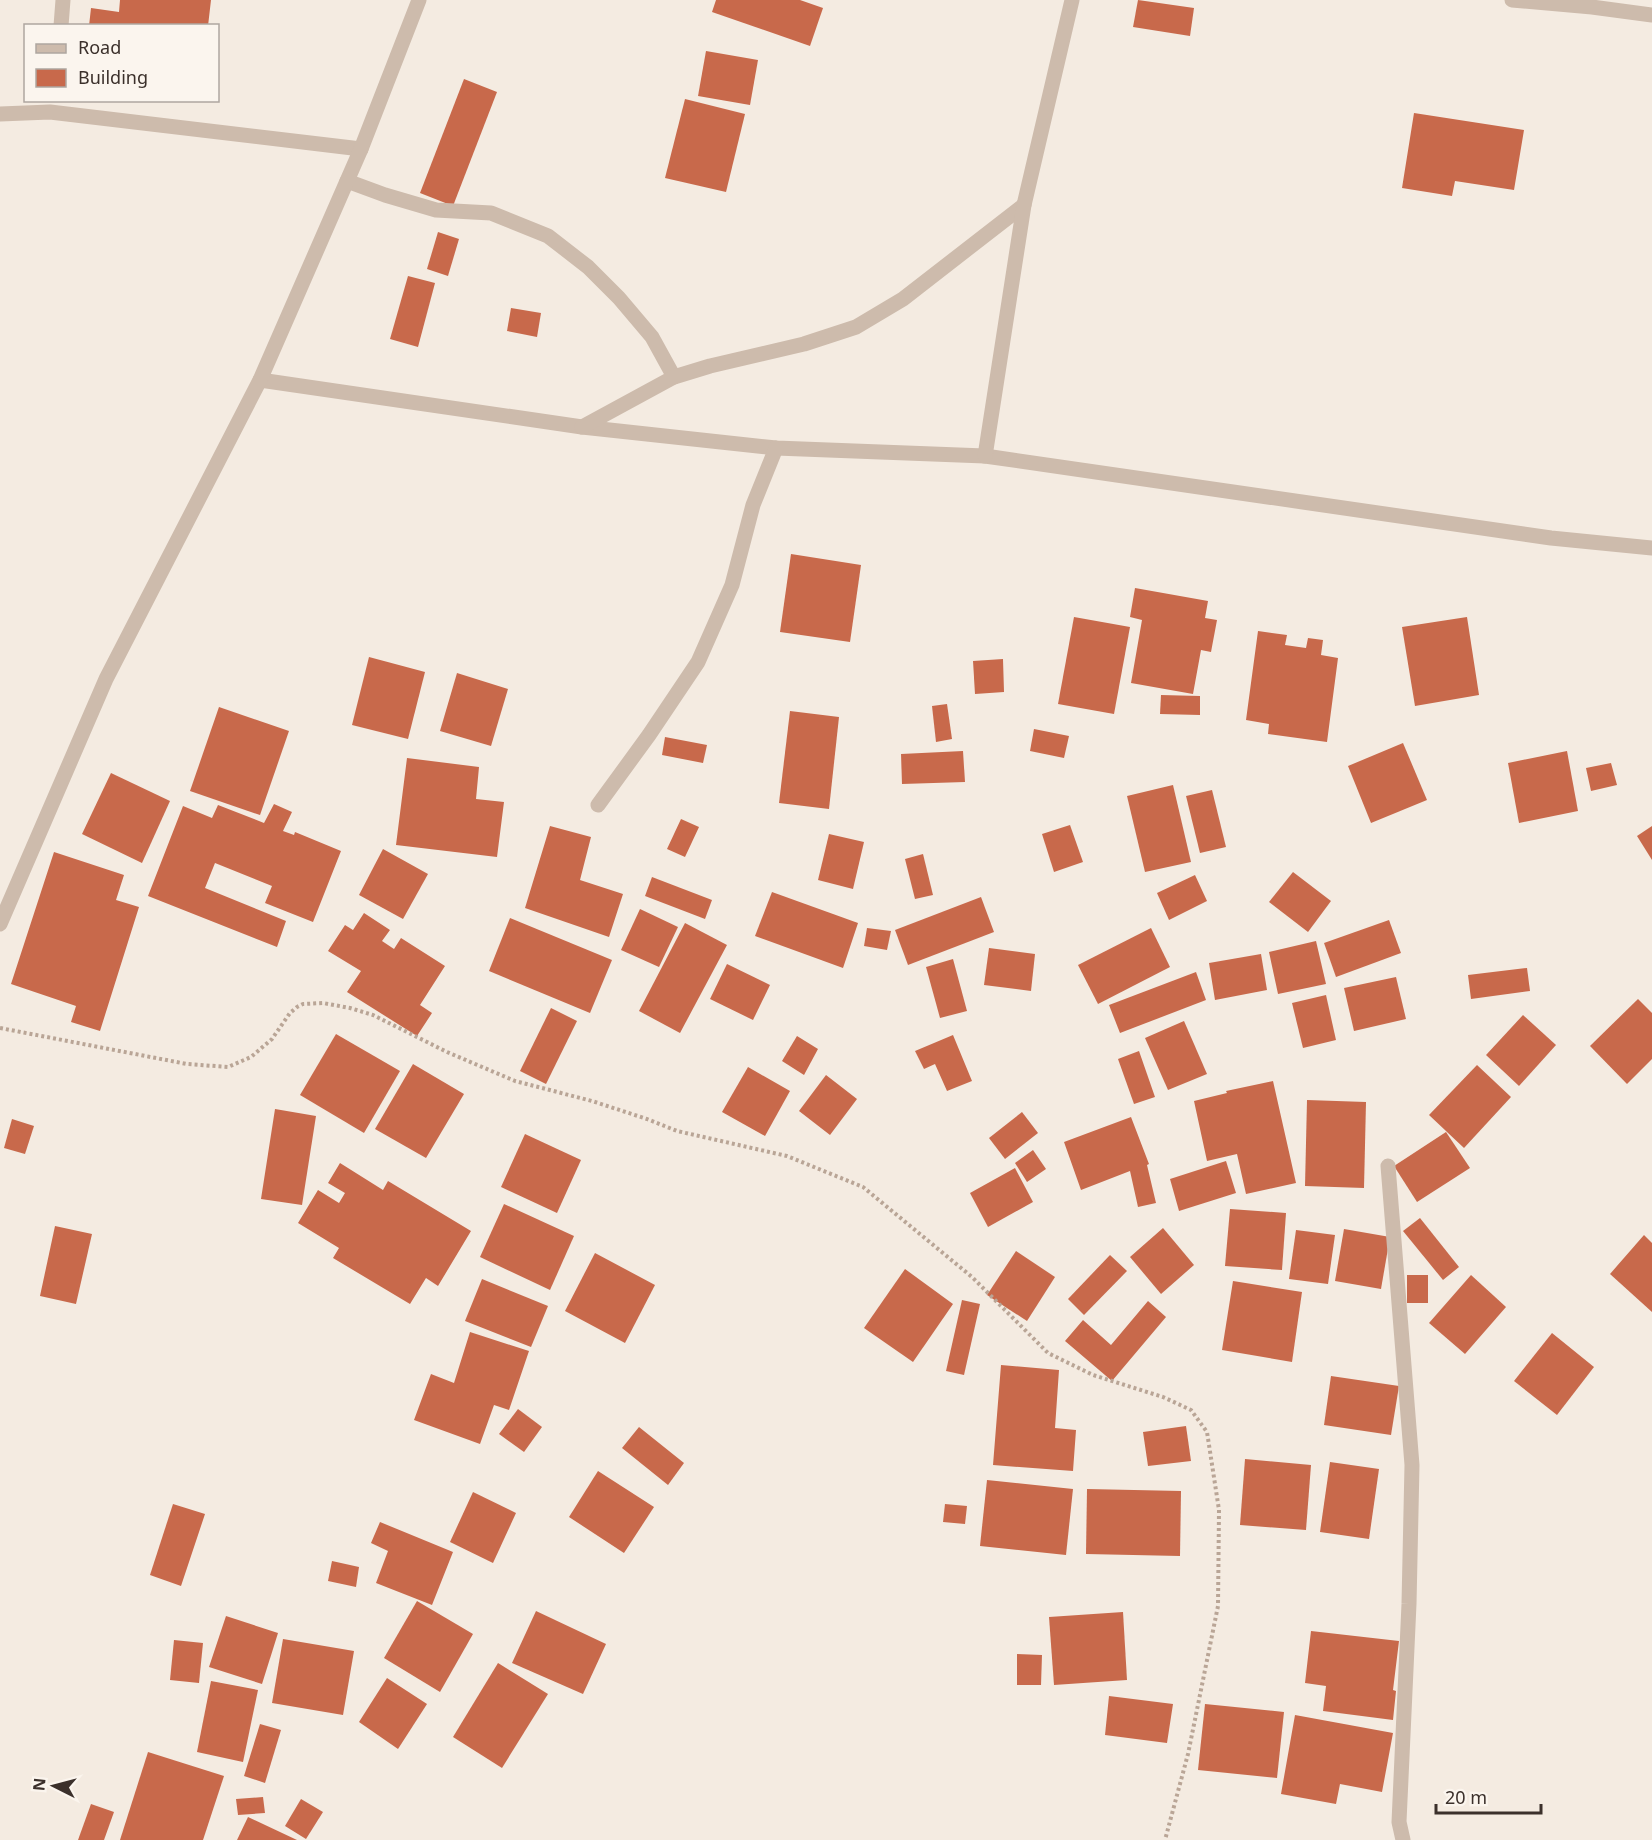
<svg xmlns="http://www.w3.org/2000/svg" width="1652" height="1840" font-family="'Noto Sans',sans-serif">
	<rect width="100%" height="100%" fill="#f4ebe1"/>
	<g fill="#c8694b">
		<polygon points="120,0 211,0 208,26 89,26 91,8 119,12"/>
		<polygon points="716,0 800,0 823,8 810,46 712,12"/>
		<polygon points="1138,0 1194,8 1190,36 1133,27"/>
		<polygon points="706,51 758,60 750,105 698,96"/>
		<polygon points="464,79 497,92 453,206 420,193"/>
		<polygon points="685,99 745,114 726,192 665,178"/>
		<polygon points="1414,113 1524,130 1514,190 1455,181 1452,196 1402,188"/>
		<polygon points="438,232 459,239 448,276 427,269"/>
		<polygon points="408,276 435,283 418,347 390,339"/>
		<polygon points="511,308 541,313 537,337 507,331"/>
		<polygon points="791,554 861,565 850,642 780,632"/>
		<polygon points="1135,588 1208,601 1205,618 1217,620 1211,652 1201,650 1193,694 1131,683 1142,620 1130,617"/>
		<polygon points="1074,617 1130,627 1114,714 1058,704"/>
		<polygon points="1467,617 1479,695 1415,706 1402,627"/>
		<polygon points="1258,631 1287,635 1285,645 1306,648 1308,638 1323,640 1321,655 1338,658 1327,742 1268,734 1269,724 1246,720"/>
		<polygon points="369,657 425,672 408,739 352,725"/>
		<polygon points="1003,659 1004,692 975,694 973,661"/>
		<polygon points="457,673 508,689 491,746 440,731"/>
		<polygon points="1161,695 1200,696 1200,715 1160,714"/>
		<polygon points="947,704 952,739 936,742 932,706"/>
		<polygon points="219,707 289,731 260,815 190,791"/>
		<polygon points="790,711 839,717 829,809 779,803"/>
		<polygon points="1034,729 1069,736 1064,758 1030,751"/>
		<polygon points="665,737 707,745 703,763 662,755"/>
		<polygon points="1403,743 1427,800 1371,823 1348,766"/>
		<polygon points="963,751 965,782 902,784 901,754"/>
		<polygon points="1567,751 1578,811 1519,823 1508,763"/>
		<polygon points="407,758 479,767 476,799 504,802 497,857 396,845"/>
		<polygon points="1611,763 1617,785 1591,791 1586,768"/>
		<polygon points="111,773 170,801 142,863 82,834"/>
		<polygon points="1173,785 1191,862 1145,872 1127,796"/>
		<polygon points="1212,790 1226,847 1200,853 1186,796"/>
		<polygon points="274,804 292,812 283,831 294,835 295,832 341,851 313,922 265,903 272,886 215,863 205,888 286,921 277,947 148,896 183,806 212,818 218,805 264,823"/>
		<polygon points="681,819 699,827 685,857 667,849"/>
		<polygon points="1070,825 1083,862 1054,872 1042,834"/>
		<polygon points="550,826 591,837 580,880 623,894 609,937 525,908"/>
		<polygon points="1652,826 1652,860 1637,836"/>
		<polygon points="829,834 864,842 853,889 818,880"/>
		<polygon points="383,849 428,874 403,919 359,895"/>
		<polygon points="54,852 124,875 116,900 139,907 100,1031 71,1022 76,1006 11,984"/>
		<polygon points="923,854 933,895 915,899 905,859"/>
		<polygon points="1293,872 1331,901 1308,932 1269,902"/>
		<polygon points="1195,875 1207,901 1169,920 1157,893"/>
		<polygon points="652,877 712,900 705,919 645,896"/>
		<polygon points="772,892 858,923 843,968 755,936"/>
		<polygon points="981,897 994,932 908,965 895,930"/>
		<polygon points="640,909 678,927 659,967 621,950"/>
		<polygon points="364,913 390,930 382,941 394,949 401,938 445,966 420,1005 432,1013 417,1036 347,992 361,971 328,951 345,925 353,930"/>
		<polygon points="510,918 612,960 590,1013 489,971"/>
		<polygon points="1389,920 1401,953 1336,977 1324,943"/>
		<polygon points="685,923 727,945 680,1033 639,1011"/>
		<polygon points="867,928 891,931 887,950 864,946"/>
		<polygon points="1151,928 1170,967 1098,1004 1078,965"/>
		<polygon points="1316,941 1326,984 1278,994 1269,952"/>
		<polygon points="989,948 1035,954 1031,991 984,985"/>
		<polygon points="1261,954 1267,990 1215,1000 1209,963"/>
		<polygon points="953,959 967,1011 940,1018 926,967"/>
		<polygon points="727,964 770,985 753,1020 710,999"/>
		<polygon points="1527,968 1530,991 1471,999 1468,975"/>
		<polygon points="1196,972 1206,1000 1120,1033 1109,1005"/>
		<polygon points="1396,977 1406,1019 1354,1031 1344,988"/>
		<polygon points="1326,995 1336,1040 1303,1048 1292,1003"/>
		<polygon points="1638,999 1652,1013 1652,1059 1627,1084 1590,1046"/>
		<polygon points="551,1008 577,1021 546,1084 520,1071"/>
		<polygon points="1523,1015 1556,1045 1519,1086 1486,1055"/>
		<polygon points="1184,1021 1207,1074 1168,1090 1145,1038"/>
		<polygon points="336,1034 400,1071 364,1133 300,1095"/>
		<polygon points="953,1035 972,1081 947,1091 935,1064 924,1069 915,1051"/>
		<polygon points="797,1036 818,1049 804,1075 782,1061"/>
		<polygon points="1139,1051 1155,1097 1134,1104 1118,1059"/>
		<polygon points="413,1064 464,1094 426,1158 375,1129"/>
		<polygon points="1477,1065 1511,1097 1464,1148 1429,1115"/>
		<polygon points="748,1067 790,1091 765,1136 722,1112"/>
		<polygon points="826,1075 857,1099 830,1135 799,1111"/>
		<polygon points="1273,1081 1296,1183 1246,1194 1237,1154 1207,1161 1194,1101 1227,1093 1226,1091"/>
		<polygon points="1307,1100 1366,1102 1364,1188 1305,1186"/>
		<polygon points="275,1109 316,1116 302,1205 261,1199"/>
		<polygon points="1022,1112 1038,1133 1005,1159 989,1138"/>
		<polygon points="1131,1117 1149,1164 1147,1165 1156,1203 1138,1207 1130,1171 1081,1190 1064,1142"/>
		<polygon points="12,1119 34,1126 25,1154 4,1148"/>
		<polygon points="1446,1132 1470,1168 1417,1202 1394,1166"/>
		<polygon points="525,1134 581,1160 557,1213 501,1187"/>
		<polygon points="1033,1150 1046,1169 1027,1182 1015,1163"/>
		<polygon points="1226,1161 1236,1193 1179,1211 1170,1179"/>
		<polygon points="340,1163 383,1190 388,1181 471,1231 438,1286 426,1278 410,1304 333,1258 339,1248 298,1223 318,1190 339,1203 345,1193 328,1183"/>
		<polygon points="1015,1168 1033,1202 988,1227 970,1193"/>
		<polygon points="504,1204 574,1236 550,1290 480,1257"/>
		<polygon points="1230,1209 1286,1213 1282,1270 1225,1266"/>
		<polygon points="1420,1218 1459,1267 1443,1280 1403,1231"/>
		<polygon points="55,1226 92,1234 76,1304 40,1296"/>
		<polygon points="1163,1228 1194,1265 1161,1294 1130,1257"/>
		<polygon points="1344,1229 1390,1237 1381,1289 1335,1281"/>
		<polygon points="1296,1230 1335,1235 1328,1284 1289,1279"/>
		<polygon points="1644,1235 1652,1243 1652,1312 1610,1274"/>
		<polygon points="1016,1251 1055,1277 1027,1321 987,1295"/>
		<polygon points="595,1253 655,1285 625,1343 565,1311"/>
		<polygon points="1110,1255 1127,1271 1084,1315 1068,1299"/>
		<polygon points="905,1269 953,1304 913,1362 864,1328"/>
		<rect x="1407" y="1275" width="21" height="28"/>
		<polygon points="1471,1275 1506,1307 1465,1354 1429,1323"/>
		<polygon points="482,1279 548,1306 531,1347 465,1321"/>
		<polygon points="1233,1281 1302,1292 1292,1362 1222,1350"/>
		<polygon points="962,1300 980,1304 964,1375 946,1371"/>
		<polygon points="1148,1301 1166,1317 1112,1381 1065,1341 1083,1320 1111,1345"/>
		<polygon points="470,1332 529,1351 509,1410 494,1405 480,1444 414,1420 431,1374 454,1383"/>
		<polygon points="1552,1333 1594,1367 1557,1415 1514,1381"/>
		<polygon points="1001,1365 1059,1370 1055,1428 1076,1430 1073,1471 993,1465"/>
		<polygon points="1331,1376 1399,1386 1391,1435 1324,1425"/>
		<polygon points="518,1409 542,1427 524,1452 499,1434"/>
		<polygon points="1186,1426 1191,1461 1148,1466 1143,1432"/>
		<polygon points="639,1427 684,1463 668,1485 622,1448"/>
		<polygon points="1245,1459 1311,1465 1306,1530 1240,1525"/>
		<polygon points="1330,1462 1379,1469 1369,1539 1320,1532"/>
		<polygon points="598,1471 654,1507 624,1553 569,1517"/>
		<polygon points="987,1480 1073,1489 1066,1555 980,1546"/>
		<polygon points="1087,1489 1181,1491 1180,1556 1086,1554"/>
		<polygon points="473,1492 516,1513 493,1563 450,1542"/>
		<polygon points="173,1504 205,1514 181,1586 150,1575"/>
		<polygon points="945,1504 967,1506 965,1524 943,1522"/>
		<polygon points="380,1522 453,1552 432,1605 376,1583 388,1551 371,1543"/>
		<polygon points="332,1561 359,1567 356,1587 328,1581"/>
		<polygon points="417,1601 473,1634 440,1692 384,1658"/>
		<polygon points="536,1611 606,1644 583,1694 512,1663"/>
		<polygon points="1123,1612 1127,1680 1054,1685 1049,1617"/>
		<polygon points="226,1616 278,1633 262,1684 209,1667"/>
		<polygon points="1311,1631 1399,1641 1393,1690 1396,1691 1393,1720 1323,1711 1326,1686 1305,1683"/>
		<polygon points="283,1639 354,1651 343,1715 272,1703"/>
		<polygon points="174,1640 203,1643 199,1683 170,1680"/>
		<polygon points="1017,1654 1042,1655 1041,1685 1017,1685"/>
		<polygon points="498,1663 548,1694 502,1768 453,1737"/>
		<polygon points="387,1678 427,1704 398,1749 359,1722"/>
		<polygon points="211,1681 258,1690 243,1762 197,1752"/>
		<polygon points="1109,1696 1173,1704 1167,1743 1105,1735"/>
		<polygon points="1205,1704 1284,1712 1277,1778 1198,1770"/>
		<polygon points="1295,1715 1393,1733 1382,1792 1340,1784 1336,1804 1281,1794"/>
		<polygon points="260,1724 281,1730 265,1783 244,1776"/>
		<polygon points="148,1752 224,1776 203,1840 120,1840"/>
		<polygon points="263,1797 265,1813 238,1815 236,1799"/>
		<polygon points="301,1799 323,1812 306,1839 285,1826"/>
		<polygon points="91,1804 114,1812 104,1840 78,1840"/>
		<polygon points="248,1817 297,1840 237,1840"/>
	</g>
	<g fill="none" stroke-linecap="round" stroke-linejoin="round">
		<polyline stroke="#b9a596" stroke-width="4" stroke-dasharray="3 3" stroke-linecap="butt" points="0,1028 187,1064 228,1067 251,1057 272,1039 290,1013 297,1007 303,1004 323,1003 350,1008 373,1015 447,1052 515,1081 592,1101 647,1119 677,1131 787,1156 863,1187 972,1277 1048,1353 1093,1375 1163,1397 1191,1410 1207,1432 1219,1510 1218,1606 1188,1754 1165,1840"/>
		<g stroke="#cdbbac" stroke-width="15">
			<polyline points="1512,0 1592,7 1652,15"/>
			<polyline points="61,26 63,0"/>
			<polyline points="0,114 50,112 361,149"/>
			<polyline points="347,181 385,195 436,210 491,213 548,236 588,267 619,298 652,337 674,377"/>
			<polyline points="260,380 582,427 776,448 985,456 1551,538 1652,548"/>
			<polyline points="582,427 674,377 710,366 804,344 856,327 903,299 1024,205"/>
			<polyline points="985,456 1024,205 1072,0"/>
			<polyline points="598,805 649,735 698,662 732,585 753,505 776,448"/>
			<polyline points="0,924 106,679 260,380 361,149 419,0"/>
			<polyline points="1388,1166 1412,1465 1409,1604 1399,1822 1403,1840"/>
		</g>
	</g>
	<rect x="24" y="24" width="195" height="78" fill="#fbf5ee" stroke="#aea6a0" stroke-width="1.5"/>
	<rect x="36" y="44" width="30" height="9" fill="#cdbbac" stroke="#aea6a0" stroke-width="1.5"/>
	<text x="78" y="54" font-size="18" fill="#3b302b">Road</text>
	<rect x="36" y="69" width="30" height="18" fill="#c8694b" stroke="#aea6a0" stroke-width="1.5"/>
	<text x="78" y="84" font-size="18" fill="#3b302b">Building</text>
	<g transform="translate(54 1786) rotate(276)" stroke="#fbf5ee" stroke-width="4.5" paint-order="stroke">
	<path d="M0-4.5L10 22L0 15L-10 22Z" fill="#3b302b"/>
	<text y="-9" font-size="16" font-weight="bold" text-anchor="middle" fill="#3b302b">N</text>
	</g>
	<path d="M1436 1804v9h105v-9" fill="none" stroke="#3b302b" stroke-width="3"/>
	<text x="1445" y="1804" font-size="18" fill="#3b302b" stroke="#fbf5ee" stroke-width="4.5" paint-order="stroke">20 m</text>
</svg>
